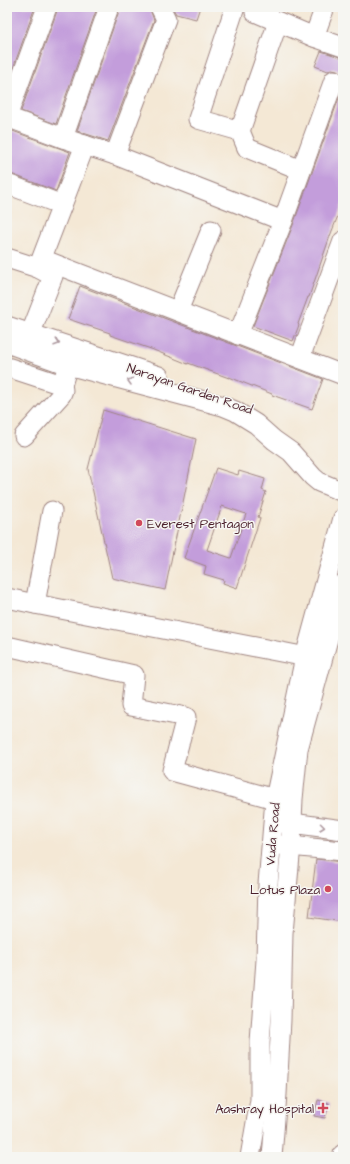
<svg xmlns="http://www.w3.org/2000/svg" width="350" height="1164" font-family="'Architects Daughter',sans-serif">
	<rect width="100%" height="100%" fill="#f6f6f2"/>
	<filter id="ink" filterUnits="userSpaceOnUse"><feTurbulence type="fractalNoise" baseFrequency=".025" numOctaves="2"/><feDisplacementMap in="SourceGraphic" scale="8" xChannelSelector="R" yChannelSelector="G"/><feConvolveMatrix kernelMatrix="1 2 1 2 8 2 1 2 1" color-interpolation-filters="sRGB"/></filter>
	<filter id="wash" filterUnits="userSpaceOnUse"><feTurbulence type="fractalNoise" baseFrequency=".012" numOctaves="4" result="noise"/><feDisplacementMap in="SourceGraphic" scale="16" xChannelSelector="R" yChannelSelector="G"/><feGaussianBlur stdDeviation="0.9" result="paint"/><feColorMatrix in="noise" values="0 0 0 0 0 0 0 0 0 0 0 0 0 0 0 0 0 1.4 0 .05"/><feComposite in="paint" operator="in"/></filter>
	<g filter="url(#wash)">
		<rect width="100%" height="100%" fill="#f4e8d5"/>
		<g id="blocks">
			<g fill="#c39ddb" fill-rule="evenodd">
				<polygon points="7,7 35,7 7,85"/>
				<polygon points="58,7 93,7 97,8 56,124 21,111 57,11"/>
				<polygon points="120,7 149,7 154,20 108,141 77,131 119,11"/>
				<polygon points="172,7 200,7 196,19 176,14"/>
				<polygon points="321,51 343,58 343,74 337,70 332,69 328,71 315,66"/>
				<polygon points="343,87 343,203 330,236 309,297 308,297 298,324 299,325 293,341 253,326 293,225"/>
				<polygon points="10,130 70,152 56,191 11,174 7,173 7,137"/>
				<polygon points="80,286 323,379 312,409 272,395 272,394 229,377 229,378 188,363 188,364 151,349 110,335 110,333 68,319"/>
				<polygon points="103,410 196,439 165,590 112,578 88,469"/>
				<path d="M 216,468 L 238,475 L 239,471 L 265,479 L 262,490 L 266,492 L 258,517 L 260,518 L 237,588 L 223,583 L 224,580 L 204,574 L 206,566 L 184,558 ZM 222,506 L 246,514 L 231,558 L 207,550 Z"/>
				<polygon points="316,859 343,862 343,922 309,917"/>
				<polygon points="318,1100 329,1103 325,1118 314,1116"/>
			</g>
		</g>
	</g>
	<g filter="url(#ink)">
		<use href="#blocks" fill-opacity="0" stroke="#9f8480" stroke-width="1"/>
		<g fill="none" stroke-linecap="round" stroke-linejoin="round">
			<g stroke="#9f8480" stroke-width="21">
				<g id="minor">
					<polyline points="47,7 7,117 63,138 115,155 283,221 334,80"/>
					<polyline points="235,7 198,119 240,131 278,22"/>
					<polyline points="257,7 255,12 314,37"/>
					<polyline points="325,7 314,37 343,47"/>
					<polyline points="240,131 247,148 301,170"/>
					<polyline points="63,138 109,7"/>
					<polyline points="115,155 166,19 160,7"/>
					<polyline points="7,184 62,205"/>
					<polyline points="7,258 38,268"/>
					<polyline points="42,259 343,375"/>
					<polyline points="178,311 211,230"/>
					<polyline points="7,326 159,376"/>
					<polyline points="238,335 283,221"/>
					<polyline points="7,343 68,365 223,406 235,411 256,424 274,440 291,452 313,477 319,482 343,492"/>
					<polyline points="23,344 30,335 53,276 38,268 85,145"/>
					<polyline points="300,358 343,241"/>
					<polyline points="7,367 62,385"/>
					<polyline points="24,436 61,395 63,390 62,385 68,365"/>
					<polyline points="7,598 35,604 317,659"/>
					<polyline points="35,604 52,511"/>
					<polyline points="7,646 134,675 131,706 186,717 172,771 275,799 288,799"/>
					<polyline points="281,823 292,823 343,830"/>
					<polyline points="279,845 343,851"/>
					<polyline points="250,1157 260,1100 260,1042 266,960 268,884 275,799 305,657 343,518"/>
					<polyline points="272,1157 277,1094 281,1020 283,933 291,845 293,799 298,749 343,584"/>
					<polyline points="342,1157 343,1154"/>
				</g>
			</g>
			<use href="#minor" stroke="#fff" stroke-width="19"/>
		</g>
		<defs><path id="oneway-chevron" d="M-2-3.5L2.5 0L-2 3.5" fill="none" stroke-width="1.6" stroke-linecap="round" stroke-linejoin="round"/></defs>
		<g stroke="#ae9aa0">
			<use href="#oneway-chevron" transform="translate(57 343) rotate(18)"/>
			<use href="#oneway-chevron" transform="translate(130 381) rotate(-165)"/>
			<use href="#oneway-chevron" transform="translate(322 827) rotate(7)"/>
		</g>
	</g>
	<g fill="#d1495b" stroke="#f6f6f2" stroke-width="1.5">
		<circle cx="139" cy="523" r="4"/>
		<circle cx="328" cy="889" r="4"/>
		<path d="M321 1102h4v4h4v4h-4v4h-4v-4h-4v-4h4z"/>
	</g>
	<g text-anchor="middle" stroke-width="3" stroke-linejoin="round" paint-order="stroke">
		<g font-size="13" fill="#4a1f2b" stroke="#f6f6f2">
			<text transform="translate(190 388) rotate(19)" y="5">Narayan Garden Road</text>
			<text transform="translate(272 834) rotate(-85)" y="5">Vuda Road</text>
		</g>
		<g font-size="13" fill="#4a1f2b" stroke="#f6f6f2" text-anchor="end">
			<text x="147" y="528" text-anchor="start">Everest Pentagon</text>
			<text x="320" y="894">Lotus Plaza</text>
			<text x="314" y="1113">Aashray Hospital</text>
		</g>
	</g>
	<rect width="350" height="1164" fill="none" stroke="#f6f6f2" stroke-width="24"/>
</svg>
